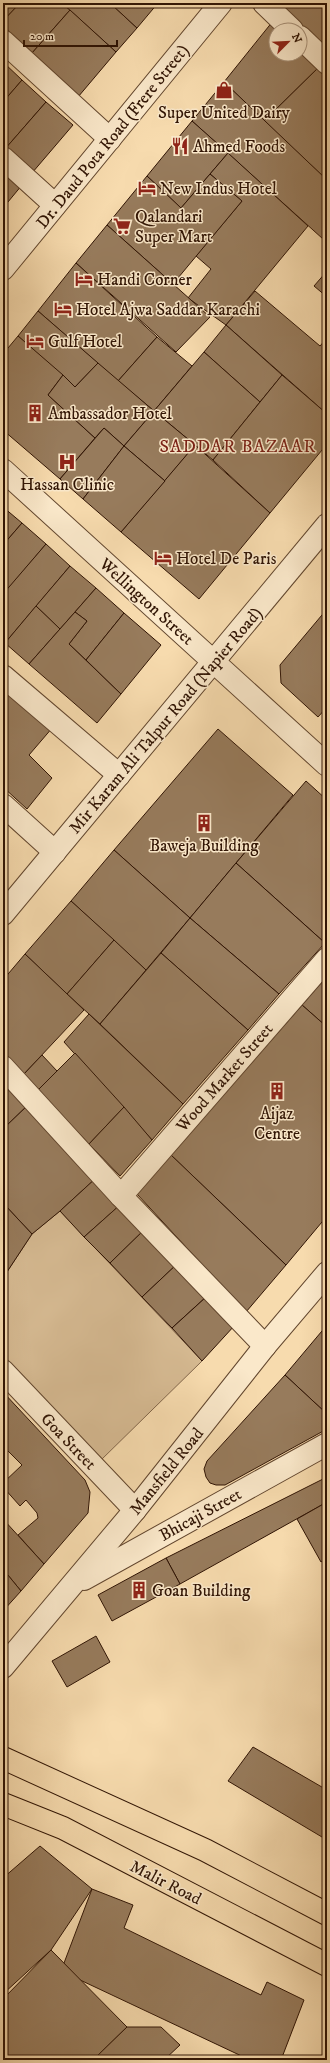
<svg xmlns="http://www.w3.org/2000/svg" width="330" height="2063" font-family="'IM FELL DW Pica',serif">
	<rect width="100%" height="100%" fill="#f7dbae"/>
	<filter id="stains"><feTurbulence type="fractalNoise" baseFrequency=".005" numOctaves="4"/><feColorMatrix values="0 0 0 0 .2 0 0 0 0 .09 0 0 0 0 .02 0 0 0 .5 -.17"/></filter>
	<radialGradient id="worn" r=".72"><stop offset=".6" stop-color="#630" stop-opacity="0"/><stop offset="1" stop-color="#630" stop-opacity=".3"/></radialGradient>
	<polygon fill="#d5b991" stroke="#82664a" points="60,1211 202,1361 100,1461 3,1359 3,1278 32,1234"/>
	<g fill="#977b5c" stroke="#301404">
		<polygon points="3,3 20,3 3,21"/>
		<polygon points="20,3 62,3 70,10 32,53 3,26 3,21"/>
		<polygon points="62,3 110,3 137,28 116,52"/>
		<polygon points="110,3 158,3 137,28"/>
		<polygon points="288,3 327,3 327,49 284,8"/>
		<polygon points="70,10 116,52 78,97 32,53"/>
		<polygon points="273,21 282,30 276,30 276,54 300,54 300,47 320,66 264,121 224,82"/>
		<polygon points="3,62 22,80 3,102"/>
		<polygon points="320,66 327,73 327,176 325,178 264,121"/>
		<polygon points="22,80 46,102 5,149 3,147 3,102"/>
		<polygon points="224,82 327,180 327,235 323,239 192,121"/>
		<polygon points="46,102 73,125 32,173 5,149"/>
		<polygon points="192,121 228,153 181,208 147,176"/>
		<polygon points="228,153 308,226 226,325 188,298 211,269 196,256 242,201 210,174"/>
		<polygon points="3,168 22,185 3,208"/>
		<polygon points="210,174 242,201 173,284 107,225 147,176 181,208"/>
		<polygon points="107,225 210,317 176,352 76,263"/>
		<polygon points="76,263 157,337 118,381 38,311"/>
		<polygon points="327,271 327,297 314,286"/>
		<polygon points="255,291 320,346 327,338 327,414 226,325"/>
		<polygon points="38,311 98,363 75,387 18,336"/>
		<polygon points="226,325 282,375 260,402 204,352"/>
		<polygon points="18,336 63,375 48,395 95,438 60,479 3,430 3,354"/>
		<polygon points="157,337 192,366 154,411 118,381"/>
		<polygon points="204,352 260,402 213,460 154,411"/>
		<polygon points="98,363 154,411 124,446 104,428 95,438 48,395 63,375 75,387"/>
		<polygon points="282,375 327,414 327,444 270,513 213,460"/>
		<polygon points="154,411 195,445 165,481 124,446"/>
		<polygon points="104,428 124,446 83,499 60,479"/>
		<polygon points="195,445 270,513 199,599 121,532"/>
		<polygon points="124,446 165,481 121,532 83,499"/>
		<polygon points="3,507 22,523 3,545"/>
		<polygon points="22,523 46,544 9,588 3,582 3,545"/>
		<polygon points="46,544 70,566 5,643 3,641 3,594"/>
		<polygon points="70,566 96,588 60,629 36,606"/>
		<polygon points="96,588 124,613 86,660 69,644 87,621 75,612"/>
		<polygon points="36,606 60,629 29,664 5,643"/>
		<polygon points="327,609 327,707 318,717 281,683 280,665"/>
		<polygon points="75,612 87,621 69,644 121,694 97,723 29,664"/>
		<polygon points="124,613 161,645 121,694 86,660"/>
		<polygon points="9,689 53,727 29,755 52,778 27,809 3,787 3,696"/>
		<polygon points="218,729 293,795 190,918 114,850"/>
		<polygon points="306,781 327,800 327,940 325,943 236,863"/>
		<polygon points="114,850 190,918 146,970 71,901"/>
		<polygon points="236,863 325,943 279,994 190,918"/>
		<polygon points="71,901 114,940 67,994 25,954"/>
		<polygon points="190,918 279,994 248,1030 161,953"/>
		<polygon points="114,940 146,970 100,1024 67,994"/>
		<polygon points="161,953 248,1030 183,1104 100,1024"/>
		<polygon points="25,954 84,1010 24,1074 3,1052 3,980"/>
		<polygon points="327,976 327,1027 302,1005"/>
		<polygon points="302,1005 327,1027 327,1216 286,1265 171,1155"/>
		<polygon points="89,1014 183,1104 152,1140 64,1042"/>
		<polygon points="75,1053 124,1107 89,1144 38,1090"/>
		<polygon points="42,1055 57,1071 38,1090 24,1074"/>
		<polygon points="3,1078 28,1105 3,1129"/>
		<polygon points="28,1105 96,1178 60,1211 32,1234 3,1203 3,1129"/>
		<polygon points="124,1107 152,1140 120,1176 89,1144"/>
		<polygon points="171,1155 286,1265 246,1312 137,1194"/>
		<polygon points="96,1178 121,1204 84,1237 60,1211"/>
		<polygon points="3,1203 32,1234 3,1278"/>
		<polygon points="121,1204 145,1229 110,1263 84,1237"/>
		<polygon points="145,1229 177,1264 142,1297 110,1263"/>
		<polygon points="177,1264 207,1296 172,1328 142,1297"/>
		<polygon points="205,1298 235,1325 202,1361 172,1328"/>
		<polygon points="327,1325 327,1414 285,1375"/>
		<polygon points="285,1375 327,1414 327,1429 225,1485 216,1485 210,1483 206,1477 204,1469 207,1461"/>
		<polygon points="3,1392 85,1480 90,1492 88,1513 44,1564 18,1535 38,1518 37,1513 26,1500 20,1506 3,1487 3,1483 22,1465 3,1446"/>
		<polygon points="327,1477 327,1502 180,1584 166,1558"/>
		<polygon points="327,1502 327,1558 321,1562 297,1519"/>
		<polygon points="3,1519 44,1564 21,1591 3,1569"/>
		<polygon points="166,1558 180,1584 112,1621 98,1595"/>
		<polygon points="3,1569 21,1591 3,1611"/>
		<polygon points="96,1636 110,1662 67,1687 52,1661"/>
		<polygon points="253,1747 327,1790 327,1840 228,1781"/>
		<polygon points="40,1846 92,1889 51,1950 3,1994 3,1878"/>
		<polygon points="92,1889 133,1905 124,1928 261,1995 267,1982 304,2000 281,2060 250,2060 61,1971"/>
		<polygon points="51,1950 127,2027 93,2060 3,2060 3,1999"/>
		<polygon points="127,2027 161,2027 180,2045 164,2060 93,2060"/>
	</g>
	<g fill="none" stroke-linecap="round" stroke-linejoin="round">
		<g stroke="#62462e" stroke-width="24">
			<g id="minor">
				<polyline points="264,3 292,30"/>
				<polyline points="300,37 327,63"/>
				<polyline points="3,41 110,139"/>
				<polyline points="3,158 55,205"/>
				<polyline points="3,269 221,3"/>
				<polyline points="3,470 327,765"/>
				<polyline points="3,676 119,775"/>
				<polyline points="3,805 55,852"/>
				<polyline points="3,914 327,525"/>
				<polyline points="3,1067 121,1196 265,1346"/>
				<polyline points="121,1196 327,959"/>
				<polyline points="3,1371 135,1510"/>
				<polyline points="84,1579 327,1444"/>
				<polyline points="3,1667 135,1510 265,1346 327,1273"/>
			</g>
		</g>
		<g stroke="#301404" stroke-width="24">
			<g id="major">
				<polyline points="3,1758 205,1850 327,1914"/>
				<polyline points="3,1804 63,1828 327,1965"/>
			</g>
		</g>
		<use href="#minor" stroke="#fae8ca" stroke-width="22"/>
		<use href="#major" stroke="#f7dbae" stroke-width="22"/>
	</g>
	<defs>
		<g id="shop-bare" transform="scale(1.38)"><path d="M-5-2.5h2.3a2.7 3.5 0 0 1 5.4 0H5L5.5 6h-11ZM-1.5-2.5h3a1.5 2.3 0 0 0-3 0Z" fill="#8f2418" stroke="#fae8ca" stroke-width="2.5" paint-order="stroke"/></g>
		<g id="restaurant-bare" transform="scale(1.38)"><path d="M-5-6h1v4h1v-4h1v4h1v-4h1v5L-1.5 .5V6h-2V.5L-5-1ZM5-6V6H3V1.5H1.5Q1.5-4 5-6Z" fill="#8f2418" stroke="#fae8ca" stroke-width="2.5" paint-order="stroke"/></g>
		<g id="hotel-bare" transform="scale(1.38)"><path d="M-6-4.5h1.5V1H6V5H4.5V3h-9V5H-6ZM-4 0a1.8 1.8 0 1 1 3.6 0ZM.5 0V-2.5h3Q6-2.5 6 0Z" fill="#8f2418" stroke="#fae8ca" stroke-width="2.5" paint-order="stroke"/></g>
		<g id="supermarket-bare" transform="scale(1.38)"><path d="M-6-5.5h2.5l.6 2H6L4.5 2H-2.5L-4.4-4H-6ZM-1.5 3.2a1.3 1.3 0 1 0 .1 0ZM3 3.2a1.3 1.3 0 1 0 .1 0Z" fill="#8f2418" stroke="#fae8ca" stroke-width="2.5" paint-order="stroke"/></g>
		<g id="building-bare" transform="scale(1.38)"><path d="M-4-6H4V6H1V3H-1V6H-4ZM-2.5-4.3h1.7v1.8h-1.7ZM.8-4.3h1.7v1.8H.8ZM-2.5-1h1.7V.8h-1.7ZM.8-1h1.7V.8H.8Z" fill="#8f2418" stroke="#fae8ca" stroke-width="2.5" paint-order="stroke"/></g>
		<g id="hospital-bare" transform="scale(1.38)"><path d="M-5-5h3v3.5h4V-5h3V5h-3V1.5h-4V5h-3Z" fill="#8f2418" stroke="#fae8ca" stroke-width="2.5" paint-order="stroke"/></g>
	</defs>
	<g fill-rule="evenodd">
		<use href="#shop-bare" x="224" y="90"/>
		<use href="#restaurant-bare" x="180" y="146"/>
		<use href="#hotel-bare" x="147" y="188"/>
		<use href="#supermarket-bare" x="122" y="226"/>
		<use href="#hotel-bare" x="84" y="279"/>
		<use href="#hotel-bare" x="63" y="309"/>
		<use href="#hotel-bare" x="35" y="341"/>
		<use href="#building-bare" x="35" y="413"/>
		<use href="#hospital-bare" x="67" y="462"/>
		<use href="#hotel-bare" x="163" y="558"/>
		<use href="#building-bare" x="204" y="823"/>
		<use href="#building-bare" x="277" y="1091"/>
		<use href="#building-bare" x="139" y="1590"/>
	</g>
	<g text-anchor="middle" stroke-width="3" stroke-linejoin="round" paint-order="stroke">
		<g font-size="17" fill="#301404" stroke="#fae8ca" text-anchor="start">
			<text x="224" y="118" text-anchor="middle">Super United Dairy</text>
			<text x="193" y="152">Ahmed Foods</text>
			<text x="160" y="194">New Indus Hotel</text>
			<text x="135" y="222">Qalandari<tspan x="135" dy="20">Super Mart</tspan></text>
			<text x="97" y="285">Handi Corner</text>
			<text x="76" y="315">Hotel Ajwa Saddar Karachi</text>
			<text x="48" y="347">Gulf Hotel</text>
			<text x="48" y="419">Ambassador Hotel</text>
			<text x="67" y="490" text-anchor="middle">Hassan Clinic</text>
			<text x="176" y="564">Hotel De Paris</text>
			<text x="204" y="851" text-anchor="middle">Baweja Building</text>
			<text x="277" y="1119" text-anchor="middle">Aijaz<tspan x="277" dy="20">Centre</tspan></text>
			<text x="152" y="1596">Goan Building</text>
		</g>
		<g font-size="17" fill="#301404" stroke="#fae8ca">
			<text transform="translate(112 136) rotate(-51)" y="6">Dr. Daud Pota Road (Frere Street)</text>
			<text transform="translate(147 601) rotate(42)" y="6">Wellington Street</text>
			<text transform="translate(165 720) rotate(-50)" y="6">Mir Karam Ali Talpur Road (Napier Road)</text>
			<text transform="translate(224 1077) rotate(-49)" y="6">Wood Market Street</text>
			<text transform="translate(69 1441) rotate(46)" y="6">Goa Street</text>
			<text transform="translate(166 1471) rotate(-51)" y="6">Mansfield Road</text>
			<text transform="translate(200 1514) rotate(-29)" y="6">Bhicaji Street</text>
			<text transform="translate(166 1882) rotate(27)" y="6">Malir Road</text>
		</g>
		<g font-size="18" letter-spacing="1" fill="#7a1f14" stroke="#fae8ca">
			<text x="238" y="452">SADDAR BAZAAR</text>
		</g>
	</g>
	<rect width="330" height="2063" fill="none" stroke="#f7dbae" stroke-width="16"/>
	<rect x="4" y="4" width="322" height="2055" fill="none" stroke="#301404" stroke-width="2"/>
	<rect x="8" y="8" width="314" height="2047" fill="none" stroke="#301404"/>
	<g transform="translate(288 42) rotate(66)"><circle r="19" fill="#fae8ca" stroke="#a9937b"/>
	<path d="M0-3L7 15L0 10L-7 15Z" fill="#8f2418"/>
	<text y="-6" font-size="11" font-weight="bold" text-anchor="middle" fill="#301404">N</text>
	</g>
	<path d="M24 40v6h93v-6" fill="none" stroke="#301404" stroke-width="2"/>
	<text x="30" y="40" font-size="12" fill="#301404" stroke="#fae8ca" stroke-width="3" paint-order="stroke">20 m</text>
	<rect width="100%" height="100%" filter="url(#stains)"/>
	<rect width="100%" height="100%" fill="url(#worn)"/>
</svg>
